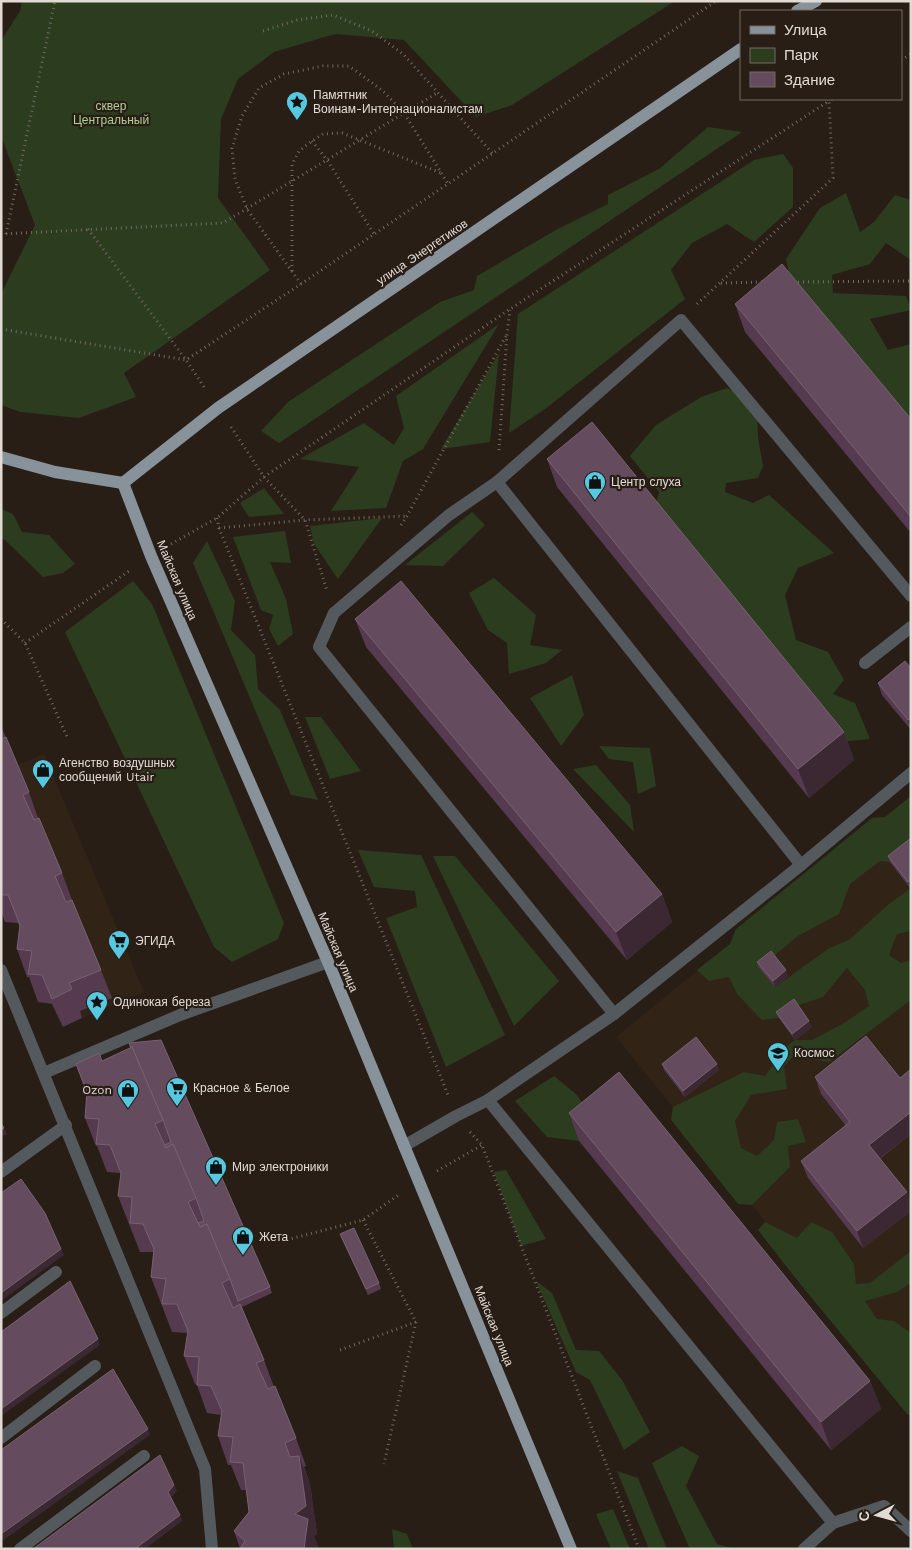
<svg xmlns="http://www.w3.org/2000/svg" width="912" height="1550" font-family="'Work Sans',sans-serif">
	<rect width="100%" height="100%" fill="#281e16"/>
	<g fill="#312316">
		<polygon points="44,754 144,992 82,1018 79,1012 16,766"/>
		<polygon points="911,796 911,1402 616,1037"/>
	</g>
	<g fill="#2c3c1f">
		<polygon points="22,1 675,1 512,105 476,117 404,40 335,34 274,52 238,79 221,119 218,198 270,270 124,373 136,397 79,418 20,412 1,405 1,294 35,225 1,136 1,41 20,11"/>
		<polygon points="708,127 742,132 279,443 261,431 288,402 440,302 474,290 477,276 554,231 608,204 608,195 659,169"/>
		<polygon points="783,154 793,168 793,207 754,242 727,224 692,243 671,270 685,299 545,409 509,433 518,314 754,160"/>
		<polygon points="846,193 860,232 874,222 895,195 911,200 911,260 886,243 870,264 832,275 833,293 906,296 911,310 870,319 888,350 911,344 911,435 793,292 786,259 820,208"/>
		<polygon points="499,324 423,449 403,461 386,508 331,511 359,467 300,459 364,423 394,445 404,428 396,396"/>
		<polygon points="499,353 490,442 441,449"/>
		<polygon points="727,388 757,401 758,438 763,466 758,478 726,483 725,492 753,503 769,495 834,553 798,568 785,595 796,640 828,652 844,680 833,694 855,703 870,739 839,742 653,513 659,492 630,456 656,425 701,397"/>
		<polygon points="264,488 284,514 249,517 240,503"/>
		<polygon points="1,509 13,514 22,532 49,535 75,564 63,573 43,577 4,539 1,539"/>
		<polygon points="472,512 485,525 443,566 405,565"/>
		<polygon points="382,518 338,579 314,544 310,526"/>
		<polygon points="285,531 291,563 270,562 286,599 293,634 278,646 269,629 273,615 261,610 233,537"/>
		<polygon points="207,541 235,601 231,630 255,655 258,689 280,710 318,800 291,795 193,563"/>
		<polygon points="494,578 536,615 530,645 562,650 546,663 509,674 507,643 488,630 469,593"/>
		<polygon points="133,581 152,604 284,923 278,939 232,962 214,947 65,632"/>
		<polygon points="572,675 584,715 561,746 530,698"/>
		<polygon points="305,717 321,717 361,771 330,779"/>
		<polygon points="599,746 650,748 656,786 638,794 633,762 609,759"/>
		<polygon points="596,765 630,805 634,832 573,769"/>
		<polygon points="911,796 911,846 890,862 880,861 850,884 839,914 798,936 759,968 775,987 828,949 850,939 889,904 911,888 911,931 897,934 889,955 901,963 911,960 911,1000 829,1062 794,1056 784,1066 787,1089 751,1095 735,1121 741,1148 757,1156 774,1140 777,1122 798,1119 806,1142 788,1146 790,1167 752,1205 738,1204 671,1120 673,1107 744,1072 765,1076 788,1045 795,1040 812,1040 844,1023 869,1006 865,990 847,968 823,997 796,1006 779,1018 762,1020 737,994 729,977 709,981 697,970 730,944 736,929 872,818 885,817"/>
		<polygon points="358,850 421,855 505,1035 446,1067 386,918 417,907 415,891 374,887"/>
		<polygon points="433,856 455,856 559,981 514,1026"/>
		<polygon points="554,1076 577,1095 597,1126 579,1141 547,1137 515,1101"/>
		<polygon points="506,1170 546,1239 521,1246 494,1172"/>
		<polygon points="765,1222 797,1238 811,1222 832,1232 854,1264 856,1284 870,1283 911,1251 911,1283 897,1292 865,1301 877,1319 894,1321 911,1333 911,1416 907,1414 797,1280 758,1230"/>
		<polygon points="536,1281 552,1293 576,1350 599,1351 622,1380 650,1432 624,1450 590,1380 576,1372"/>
		<polygon points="682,1446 699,1456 686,1486 717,1544 735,1549 690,1549 652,1463"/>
		<polygon points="617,1471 638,1478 667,1549 649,1549"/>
		<polygon points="613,1509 630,1549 611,1549 596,1514"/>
		<polygon points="392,1529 407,1534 413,1549 394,1549"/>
	</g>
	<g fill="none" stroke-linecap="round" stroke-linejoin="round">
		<g stroke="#726962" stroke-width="3" stroke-dasharray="1 4" stroke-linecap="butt">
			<polyline points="263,31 297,20 333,15 372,31 404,55 493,154"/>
			<polyline points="901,60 911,54"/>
			<polyline points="312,141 327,160 374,234"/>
			<polyline points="88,229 186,360 206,390"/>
			<polyline points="1,234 223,223 437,93"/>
			<polyline points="6,234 55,1"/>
			<polyline points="292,271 292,165 299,151 312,141 323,134 342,133 441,173"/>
			<polyline points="793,282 911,281"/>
			<polyline points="721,283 762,282"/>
			<polyline points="301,284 247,209 235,179 232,148 242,116 259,88 284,74 323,66 349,66 383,91 404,113 448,184"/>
			<polyline points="697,304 833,178 829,101 833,99"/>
			<polyline points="1,329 186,360 301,284 716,1"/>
			<polyline points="231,427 264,477 305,520 327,591"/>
			<polyline points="499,450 507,334 510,310"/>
			<polyline points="217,518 219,528 448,1095"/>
			<polyline points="401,525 407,516 507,334"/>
			<polyline points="219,528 305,520 408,516"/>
			<polyline points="171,544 217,518 264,477 510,309 829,101 828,99"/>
			<polyline points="1,619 25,643 68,739"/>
			<polyline points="25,643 132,569"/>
			<polyline points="470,1132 482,1145 639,1549"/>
			<polyline points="437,1171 482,1145"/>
			<polyline points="363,1220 416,1322 384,1464"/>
			<polyline points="282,1241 363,1220 400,1194"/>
			<polyline points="340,1350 416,1322"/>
		</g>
		<g stroke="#54595d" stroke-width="12">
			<polyline points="497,482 801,865"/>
			<polyline points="865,663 911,627"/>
			<polyline points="1,970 205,1469 212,1549"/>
			<polyline points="614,1014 319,647 334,613 449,515 497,482 681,320 911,596"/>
			<polyline points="44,1073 180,1015 328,962"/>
			<polyline points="488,1100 833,1523"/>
			<polyline points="404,1146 456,1116 488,1100 614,1014 801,865 911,773"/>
			<polyline points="1,1172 66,1125"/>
			<polyline points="1,1313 56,1272"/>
			<polyline points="1,1438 95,1366"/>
			<polyline points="20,1549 144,1456"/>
			<polyline points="804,1549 833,1523 884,1506 911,1531"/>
		</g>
		<g stroke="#88929b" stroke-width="12">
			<polyline points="797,11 816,1"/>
			<polyline points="1,457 55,472 123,483"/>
			<polyline points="123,483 151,556 328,962 571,1549"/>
			<polyline points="123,483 218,408 741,49"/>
		</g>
	</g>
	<g fill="#553a50">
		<polygon points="735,304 911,419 911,533 745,332"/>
		<polygon points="547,459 844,732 854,760 809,798 557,487"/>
		<polygon points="355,619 662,894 672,922 627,960 366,647"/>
		<polygon points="911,668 911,730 882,695 878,683"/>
		<polygon points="1,726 29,792 38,818 62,873 72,900 101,970 112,998 80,1011 82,1018 63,1027 52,1004 38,1002 29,977 27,977 17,949 20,928 18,923 5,922 1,911"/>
		<polygon points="911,838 911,888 910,888 890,862 888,856"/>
		<polygon points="757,962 786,970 788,976 775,987 759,968"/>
		<polygon points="776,1012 812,1027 795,1040 779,1018"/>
		<polygon points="131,1048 270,1287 272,1293 242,1307 264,1360 274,1387 296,1438 306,1466 304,1467 310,1484 317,1534 314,1536 318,1547 240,1548 234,1531 249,1512 246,1490 241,1490 231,1465 228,1465 218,1436 221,1415 207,1413 197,1385 195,1384 184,1356 188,1334 187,1333 172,1332 151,1277 154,1253 153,1252 140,1252 118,1196 121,1175 120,1173 107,1172 97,1146 96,1146 85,1118 87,1095 76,1064 102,1061"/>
		<polygon points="662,1064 719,1070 685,1097 664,1070"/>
		<polygon points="911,1069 911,1134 880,1159 911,1204 911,1211 863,1248 808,1178 801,1161 846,1126 821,1094 815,1077 900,1078"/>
		<polygon points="569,1113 870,1381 881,1409 831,1450 579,1141"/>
		<polygon points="340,1234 379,1283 381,1289 368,1295"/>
	</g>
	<g fill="#3c2833">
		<polygon points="911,718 911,727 908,720"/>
		<polygon points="844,732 854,760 809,798 798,769"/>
		<polygon points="911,880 911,888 910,888 908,882"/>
		<polygon points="662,894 672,922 627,960 616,932"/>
		<polygon points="786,970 788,976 775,987 773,981"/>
		<polygon points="809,1021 812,1027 795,1040 792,1034"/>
		<polygon points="717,1064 719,1070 685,1097 683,1091"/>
		<polygon points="911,1112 911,1134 875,1162 869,1145"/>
		<polygon points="4,1128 7,1134 1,1137 1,1130"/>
		<polygon points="907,1192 911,1204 911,1211 863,1248 857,1231"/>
		<polygon points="61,1249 64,1255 1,1301 1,1293"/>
		<polygon points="98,1339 100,1345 1,1416 1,1409"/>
		<polygon points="870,1381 881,1409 831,1450 821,1422"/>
		<polygon points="148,1429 150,1435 1,1542 1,1534"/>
		<polygon points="299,1456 310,1484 317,1534 314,1536 318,1547 318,1549 304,1549 295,1514"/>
		<polygon points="174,1485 177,1491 170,1498 168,1492"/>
		<polygon points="180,1515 182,1521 145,1549 135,1549"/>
	</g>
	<g fill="#644b5e" stroke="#786271">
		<polygon points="782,264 911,419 911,517 735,304"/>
		<polygon points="592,422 844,732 798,769 547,459"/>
		<polygon points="401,581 662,894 616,932 355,619"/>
		<polygon points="905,661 911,668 911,718 908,720 878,683"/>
		<polygon points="6,737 29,792 23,795 34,820 39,818 62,873 55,876 66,902 72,900 101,970 69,983 72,989 52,999 42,975 28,974 32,951 17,949 20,925 8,895 1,895 1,739"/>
		<polygon points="911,838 911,880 908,882 888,856"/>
		<polygon points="771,951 786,970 773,981 757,962"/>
		<polygon points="794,999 809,1021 792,1034 776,1012"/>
		<polygon points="866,1036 900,1078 911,1069 911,1112 869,1145 907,1192 857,1231 801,1161 850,1122 815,1077"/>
		<polygon points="696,1037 717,1064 683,1091 662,1064"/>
		<polygon points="161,1040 270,1287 238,1301 230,1279 207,1224 200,1227 198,1223 204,1221 196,1198 173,1144 166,1148 165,1145 171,1142 163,1120 132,1047 131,1048 129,1043"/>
		<polygon points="132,1047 163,1120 155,1124 166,1148 173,1144 196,1198 188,1202 200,1227 207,1224 230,1279 222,1283 233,1308 240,1304 264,1360 256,1363 268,1389 275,1386 296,1438 285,1443 290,1457 299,1456 306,1506 295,1514 308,1519 304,1549 240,1549 245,1541 234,1531 249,1512 243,1463 230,1462 233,1437 218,1436 222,1411 211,1386 197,1385 199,1357 184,1356 188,1331 177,1304 162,1304 166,1279 151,1277 154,1249 143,1224 130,1223 132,1197 118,1196 121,1173 110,1145 96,1144 99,1119 85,1118 87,1092 76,1064 99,1053 102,1061"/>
		<polygon points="619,1072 870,1381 821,1422 569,1113"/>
		<polygon points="1,1123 4,1128 1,1130"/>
		<polygon points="21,1179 45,1213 61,1249 1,1293 1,1193"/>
		<polygon points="354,1228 379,1283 366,1289 340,1234"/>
		<polygon points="70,1281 98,1339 1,1409 1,1332"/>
		<polygon points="113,1369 148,1429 1,1534 1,1450"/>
		<polygon points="160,1455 174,1485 168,1492 180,1515 135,1549 33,1549"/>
	</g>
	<defs>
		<g id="sight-pin" transform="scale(1.125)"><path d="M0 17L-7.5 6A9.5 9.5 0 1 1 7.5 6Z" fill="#56c9e1" stroke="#281e16"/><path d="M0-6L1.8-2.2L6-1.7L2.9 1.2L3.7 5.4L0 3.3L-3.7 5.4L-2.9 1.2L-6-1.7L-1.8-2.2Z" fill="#111"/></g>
		<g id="shop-pin" transform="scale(1.125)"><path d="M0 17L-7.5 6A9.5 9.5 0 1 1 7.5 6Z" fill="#56c9e1" stroke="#281e16"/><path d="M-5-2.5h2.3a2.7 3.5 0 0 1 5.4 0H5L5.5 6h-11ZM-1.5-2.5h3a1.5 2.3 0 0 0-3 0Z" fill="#111"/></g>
		<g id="supermarket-pin" transform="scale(1.125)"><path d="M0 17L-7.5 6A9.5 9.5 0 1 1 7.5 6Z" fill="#56c9e1" stroke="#281e16"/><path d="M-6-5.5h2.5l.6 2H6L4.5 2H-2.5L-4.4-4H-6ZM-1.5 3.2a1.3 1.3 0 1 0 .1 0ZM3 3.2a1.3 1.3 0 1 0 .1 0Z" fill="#111"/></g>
		<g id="school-pin" transform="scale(1.125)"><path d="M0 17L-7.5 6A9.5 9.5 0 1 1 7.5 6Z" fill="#56c9e1" stroke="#281e16"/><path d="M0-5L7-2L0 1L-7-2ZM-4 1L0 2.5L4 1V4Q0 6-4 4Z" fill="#111"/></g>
	</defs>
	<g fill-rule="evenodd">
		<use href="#sight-pin" x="297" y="102"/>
		<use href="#shop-pin" x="595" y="482"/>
		<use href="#shop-pin" x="43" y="770"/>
		<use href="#supermarket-pin" x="119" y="941"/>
		<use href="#sight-pin" x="97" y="1002"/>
		<use href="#school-pin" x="778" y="1053"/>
		<use href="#supermarket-pin" x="177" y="1088"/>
		<use href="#shop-pin" x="128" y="1090"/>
		<use href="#shop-pin" x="216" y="1167"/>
		<use href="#shop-pin" x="243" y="1237"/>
	</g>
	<g text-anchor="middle" stroke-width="4.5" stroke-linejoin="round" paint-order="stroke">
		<g font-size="12" fill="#e2dbd5" stroke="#281e16" text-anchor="start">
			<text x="313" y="99">Памятник<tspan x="313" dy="14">Воинам-Интернационалистам</tspan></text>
			<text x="611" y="486">Центр слуха</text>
			<text x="59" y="767">Агенство воздушных<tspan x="59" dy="14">сообщений Utair</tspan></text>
			<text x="135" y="945">ЭГИДА</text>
			<text x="113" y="1006">Одинокая береза</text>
			<text x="794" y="1057">Космос</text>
			<text x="193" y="1092">Красное &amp; Белое</text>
			<text x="112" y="1094" text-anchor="end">Ozon</text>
			<text x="232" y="1171">Мир электроники</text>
			<text x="259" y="1241">Жета</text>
		</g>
		<g font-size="12" fill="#adce96" stroke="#281e16">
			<text x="111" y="110">сквер<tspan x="111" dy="14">Центральный</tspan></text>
		</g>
		<g font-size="12" fill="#e2dbd5" stroke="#281e16">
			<text transform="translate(422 252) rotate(-34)" y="4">улица Энергетиков</text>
			<text transform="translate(177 580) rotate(67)" y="4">Майская улица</text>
			<text transform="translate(338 952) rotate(67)" y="4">Майская улица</text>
			<text transform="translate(494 1326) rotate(68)" y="4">Майская улица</text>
		</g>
	</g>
	<rect width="912" height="1550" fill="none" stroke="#e2dbd5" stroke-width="5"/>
	<rect x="740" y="10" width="162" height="90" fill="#281e16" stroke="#726a62"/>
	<rect x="750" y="26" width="25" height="8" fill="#88929b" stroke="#726a62"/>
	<text x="784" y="35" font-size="15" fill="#e2dbd5">Улица</text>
	<rect x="750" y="48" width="25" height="15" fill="#2c3c1f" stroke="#726a62"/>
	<text x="784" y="60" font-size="15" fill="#e2dbd5">Парк</text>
	<rect x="750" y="72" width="25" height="15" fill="#644b5e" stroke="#726a62"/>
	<text x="784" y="85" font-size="15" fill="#e2dbd5">Здание</text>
	<g transform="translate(877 1515) rotate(264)" stroke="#281e16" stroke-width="4" paint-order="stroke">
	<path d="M0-4L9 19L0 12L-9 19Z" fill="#e2dbd5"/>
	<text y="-8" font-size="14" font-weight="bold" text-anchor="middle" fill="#e2dbd5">С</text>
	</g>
</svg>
